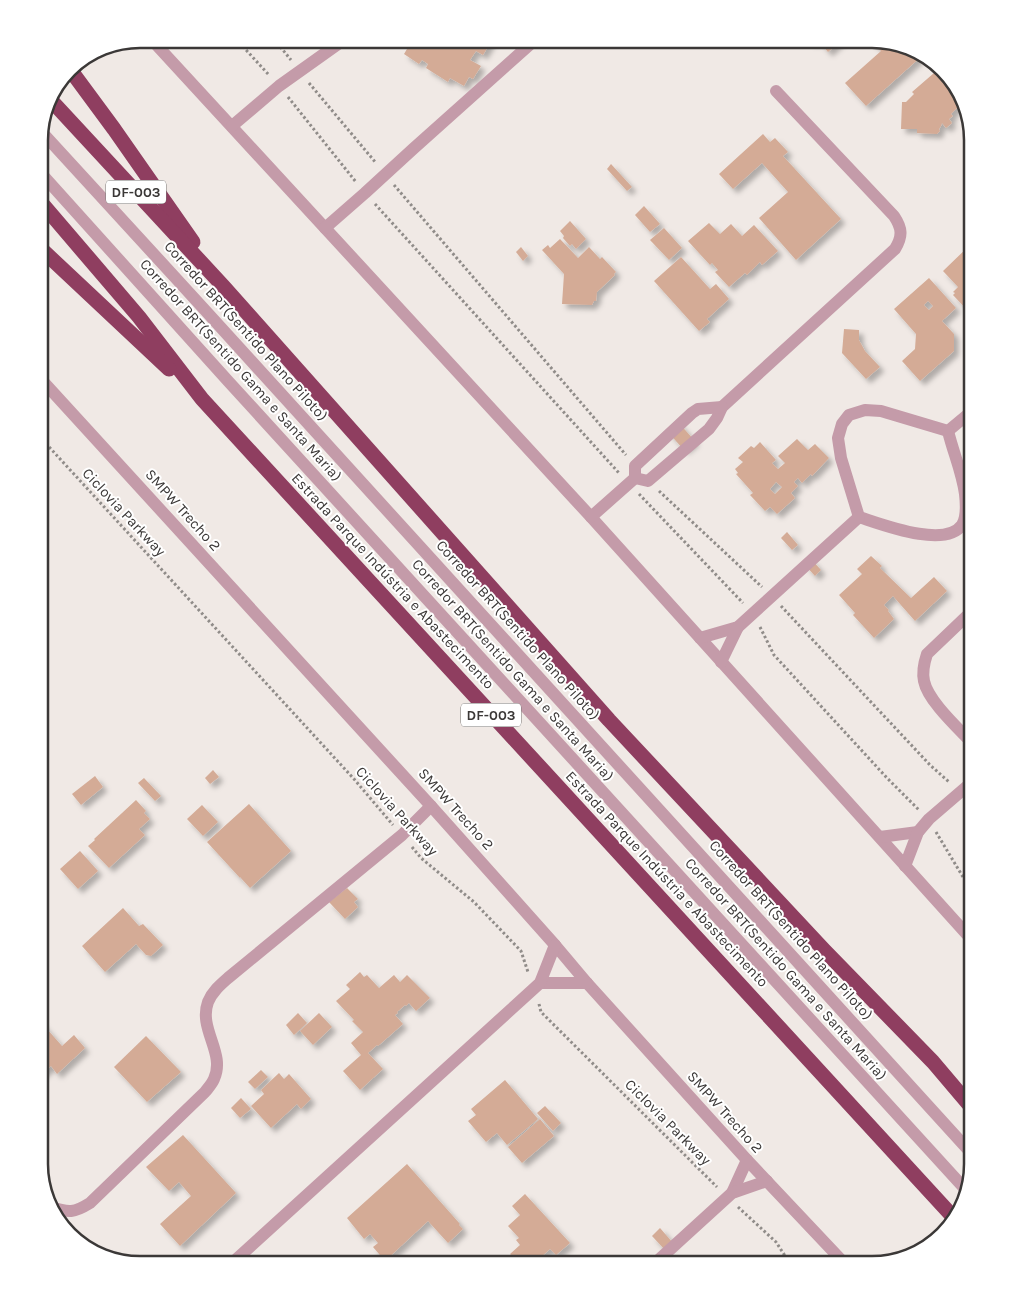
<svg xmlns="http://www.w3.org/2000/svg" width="1011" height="1304" font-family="Karla,sans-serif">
	<defs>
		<filter id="shadow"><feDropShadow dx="4.5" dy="4.5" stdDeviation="2.5" flood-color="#0004"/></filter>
	</defs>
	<rect width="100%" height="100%" fill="#f0e9e5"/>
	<g fill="#d4ab96" fill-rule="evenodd" filter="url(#shadow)">
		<polygon points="413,39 490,39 492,40 483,55 476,51 470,60 481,66 473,79 469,77 464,86 450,78 448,82 426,68 428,64 422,60 419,64 404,54"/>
		<polygon points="809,39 843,39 828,52 817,39 813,43"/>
		<polygon points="869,39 878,39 922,52 924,54 866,106 845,83 881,51"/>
		<polygon points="934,73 940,79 945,74 955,84 960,97 956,100 960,105 951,114 953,116 949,119 952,123 946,128 942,123 941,126 939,129 940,131 937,134 917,133 917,129 901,129 902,102 906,102 914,94 912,92"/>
		<polygon points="763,134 770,142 775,138 788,152 783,156 841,219 796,260 759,218 788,192 762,163 733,189 719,174"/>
		<polygon points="611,164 632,187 627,191 607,169"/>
		<polygon points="644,206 660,224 650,232 635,215"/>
		<polygon points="570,221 586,239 576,249 572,244 570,246 563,238 564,236 560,231"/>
		<polygon points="709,223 720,234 731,224 742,236 754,225 778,251 762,265 760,262 747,275 745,273 729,287 715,272 718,270 712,263 710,265 688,241"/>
		<polygon points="664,228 682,248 669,260 650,240"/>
		<polygon points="560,239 578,258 589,247 600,259 602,257 616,272 614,274 615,275 597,292 596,301 594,301 592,305 562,304 564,274 542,250 548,245 550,248"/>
		<polygon points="972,243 972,307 968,311 953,295 955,293 953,292 958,287 943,271"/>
		<polygon points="521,247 528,256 523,261 516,252"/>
		<polygon points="681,257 710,289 716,284 729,299 707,319 710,322 699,331 654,281"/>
		<path d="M 929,278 L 956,308 L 942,321 L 954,334 L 954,351 L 920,381 L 902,361 L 915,349 L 916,334 L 894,309 ZM 928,301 L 933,306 L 929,310 L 924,305 Z"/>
		<polygon points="844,329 859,330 859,340 865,351 880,367 866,379 842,353"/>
		<polygon points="677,421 695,441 684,450 667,431"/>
		<path d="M 797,439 L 808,450 L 815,444 L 829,458 L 812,476 L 811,474 L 802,483 L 798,478 L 794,482 L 798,486 L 791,493 L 795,498 L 777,514 L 770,507 L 765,511 L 750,495 L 753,493 L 736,474 L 738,473 L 735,469 L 743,462 L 738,458 L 751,446 L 754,448 L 760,442 L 776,460 L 772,463 L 778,469 L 785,463 L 778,456 ZM 776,482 L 782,487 L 775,494 L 770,489 Z"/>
		<polygon points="787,532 798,545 792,550 781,538"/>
		<polygon points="871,556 882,566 880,568 911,598 934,577 947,591 915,621 893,596 884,605 889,610 888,611 894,619 874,638 853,615 855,613 839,595 862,574 857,569"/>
		<polygon points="811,559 821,570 815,576 805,565"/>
		<polygon points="213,770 219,777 210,784 205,778"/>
		<polygon points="95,776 103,787 81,805 72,794"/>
		<polygon points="144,778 161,796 155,801 138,783"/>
		<polygon points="136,800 146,811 144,813 150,819 139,829 145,835 109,868 88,846 95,840 94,839"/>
		<polygon points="249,804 291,851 250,888 240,877 240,878 207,842"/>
		<polygon points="202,805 218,822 203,836 187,819"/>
		<polygon points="80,851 98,871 78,889 60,869"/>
		<polygon points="347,888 358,899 354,902 358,907 345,919 329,902"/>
		<polygon points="123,908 139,926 143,924 163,945 151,956 146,955 136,944 105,972 82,946"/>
		<polygon points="360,972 364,977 367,975 379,988 394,975 400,982 407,975 430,998 416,1011 409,1003 406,1006 405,1005 397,1012 398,1013 395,1015 403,1024 378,1046 377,1045 368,1053 383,1069 360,1090 343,1071 361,1055 351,1043 363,1032 352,1021 354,1020 336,1001 350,989 346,985"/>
		<polygon points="298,1013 307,1023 294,1035 286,1025"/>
		<polygon points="319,1013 332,1027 313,1045 300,1031"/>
		<polygon points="39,1020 62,1046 74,1035 85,1048 57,1074 51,1066 39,1077"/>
		<polygon points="146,1036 181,1072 147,1102 114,1067"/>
		<polygon points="261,1070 268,1077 255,1089 248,1082"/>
		<polygon points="279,1073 284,1079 289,1074 311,1099 301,1109 297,1104 271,1128 251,1106 264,1094 261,1090"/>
		<polygon points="505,1080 538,1119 507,1145 497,1133 486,1142 468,1121 476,1115 471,1109"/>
		<polygon points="241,1098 251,1109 240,1118 231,1108"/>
		<polygon points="545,1106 561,1123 553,1131 537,1113"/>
		<polygon points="540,1119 554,1136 522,1163 508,1147"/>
		<polygon points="183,1135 236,1193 180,1246 160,1224 191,1196 179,1182 169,1191 146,1167"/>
		<polygon points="407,1164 460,1224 459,1225 463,1229 448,1243 428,1221 385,1261 373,1247 378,1243 370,1234 364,1239 347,1218"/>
		<polygon points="525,1194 570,1243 556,1255 550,1249 532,1265 521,1265 510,1254 520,1245 516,1240 519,1238 508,1226 520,1215 512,1206"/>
		<polygon points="660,1228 673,1243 665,1250 652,1236"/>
		<polygon points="96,1245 104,1254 102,1255 89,1252"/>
		<polygon points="475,1256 484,1265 465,1265"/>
	</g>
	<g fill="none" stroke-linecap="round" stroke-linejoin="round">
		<g stroke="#908c89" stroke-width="3" stroke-dasharray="2.5 2.5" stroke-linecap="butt">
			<polyline points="236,39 269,75"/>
			<polyline points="274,39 291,60"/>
			<polyline points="309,83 376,163"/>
			<polyline points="288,97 356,182"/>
			<polyline points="394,185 626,455"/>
			<polyline points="375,204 619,473"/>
			<polyline points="39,436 354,779 393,825"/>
			<polyline points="659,491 762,587"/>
			<polyline points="639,494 743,603"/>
			<polyline points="781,606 930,765 949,782"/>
			<polyline points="760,627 774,655 887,778 919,810"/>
			<polyline points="936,832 972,892"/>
			<polyline points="412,847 421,858 474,902 521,951 528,972"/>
			<polyline points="539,1004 541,1012 717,1187"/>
			<polyline points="738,1207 776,1242 791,1265"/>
		</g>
		<g stroke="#c49ba9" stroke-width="12">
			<polyline points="151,39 591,517 972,940"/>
			<polyline points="232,126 279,86 345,39"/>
			<polyline points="40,130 204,309 972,1154"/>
			<polyline points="39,171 228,381 966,1190"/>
			<polyline points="325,228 365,193 413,149 536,39"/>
			<polyline points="39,377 431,806 555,945 587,983 747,1160 846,1265"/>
			<polyline points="948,431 972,411"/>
			<path d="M 635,478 L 648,481 L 709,429 L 717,418 L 722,407 L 895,249 C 903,236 902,228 894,216 L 776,91"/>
			<polyline points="591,517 635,478 635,466 692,413 698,409 722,407"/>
			<polyline points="859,517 841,458 838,438 842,424 849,415 865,410 881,411 948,431"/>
			<path d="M 859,517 C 881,524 945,549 962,525 C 967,517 966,503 965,494 C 962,472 953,452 948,431"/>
			<polyline points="700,638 738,627 859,517"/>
			<polyline points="721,662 738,627"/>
			<path d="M 972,743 C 958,728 928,701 924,681 C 922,672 924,663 927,654 L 972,611"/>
			<polyline points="880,837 918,832"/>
			<polyline points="905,866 918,832 929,819 972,782"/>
			<polyline points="540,983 587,983"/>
			<polyline points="732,1193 747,1160"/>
			<path d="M 51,1207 C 69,1213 74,1213 90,1203 L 205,1092 C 208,1088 212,1084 214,1079 C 226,1053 198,1029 208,1002 C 212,992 220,985 228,978 L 402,835 L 431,806"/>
			<polyline points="230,1265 540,983 555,945"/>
			<polyline points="653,1265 732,1193 767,1181"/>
		</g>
		<g stroke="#8f3e60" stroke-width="15">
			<polyline points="69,68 114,129 193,242"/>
			<polyline points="48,97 224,287 609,720 824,950 933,1062 972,1108"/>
			<polyline points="39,200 139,317 202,399 955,1219"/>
			<polyline points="39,247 169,369"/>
		</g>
	</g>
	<g text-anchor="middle" stroke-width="4" stroke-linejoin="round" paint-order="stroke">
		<g fill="#fff" stroke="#767473" stroke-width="1">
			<rect x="106" y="180.5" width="60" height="23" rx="4"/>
			<rect x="461" y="703.5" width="60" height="23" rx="4"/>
		</g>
		<g font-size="14" font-weight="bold" fill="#3b3837">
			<text x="136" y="197">DF-003</text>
			<text x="491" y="720">DF-003</text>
		</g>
		<g font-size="15" fill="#3b3837" stroke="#fff">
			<text transform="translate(246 331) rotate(48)" y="5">Corredor BRT(Sentido Plano Piloto)</text>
			<text transform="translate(241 370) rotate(48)" y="5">Corredor BRT(Sentido Gama e Santa Maria)</text>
			<text transform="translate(183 510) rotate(48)" y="5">SMPW Trecho 2</text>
			<text transform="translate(124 512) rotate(47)" y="5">Ciclovia Parkway</text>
			<text transform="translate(393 581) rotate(47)" y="5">Estrada Parque Indústria e Abastecimento</text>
			<text transform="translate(518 630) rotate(48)" y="5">Corredor BRT(Sentido Plano Piloto)</text>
			<text transform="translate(513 670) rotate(48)" y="5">Corredor BRT(Sentido Gama e Santa Maria)</text>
			<text transform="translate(456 809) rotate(48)" y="5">SMPW Trecho 2</text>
			<text transform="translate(397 811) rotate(48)" y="5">Ciclovia Parkway</text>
			<text transform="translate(667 879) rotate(47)" y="5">Estrada Parque Indústria e Abastecimento</text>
			<text transform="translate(791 930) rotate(48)" y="5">Corredor BRT(Sentido Plano Piloto)</text>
			<text transform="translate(786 969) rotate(48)" y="5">Corredor BRT(Sentido Gama e Santa Maria)</text>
			<text transform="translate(725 1112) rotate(48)" y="5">SMPW Trecho 2</text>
			<text transform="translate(668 1122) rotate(45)" y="5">Ciclovia Parkway</text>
		</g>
	</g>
	<path d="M0 0H1011V1304H0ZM140 48H872A92 92 0 0 1 964 140V1164A92 92 0 0 1 872 1256H140A92 92 0 0 1 48 1164V140A92 92 0 0 1 140 48Z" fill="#fff" fill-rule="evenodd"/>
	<path fill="none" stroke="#3b3837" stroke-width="2.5" d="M140 48H872A92 92 0 0 1 964 140V1164A92 92 0 0 1 872 1256H140A92 92 0 0 1 48 1164V140A92 92 0 0 1 140 48Z"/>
</svg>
